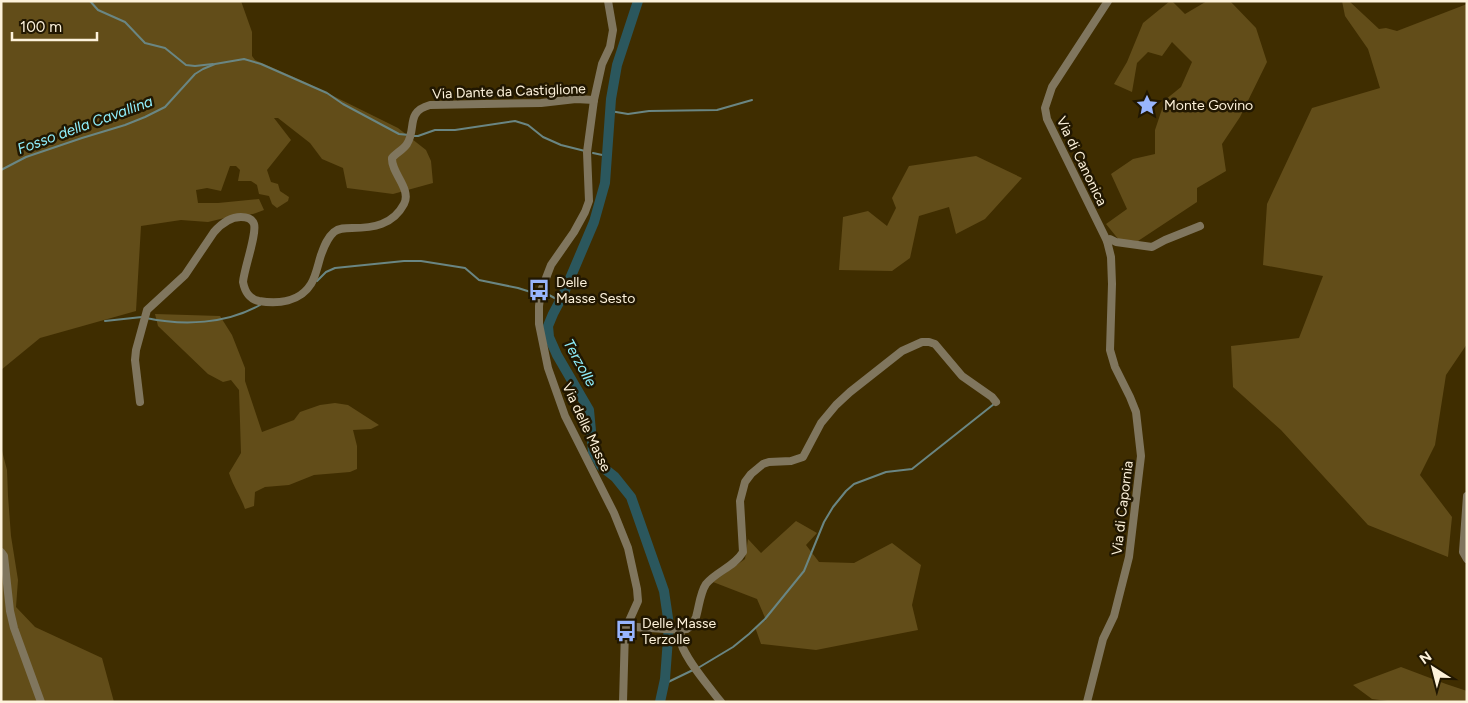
<svg xmlns="http://www.w3.org/2000/svg" width="1468" height="703" font-family="Figtree,sans-serif">
	<rect width="100%" height="100%" fill="#3f2d00"/>
	<g fill="#624d19">
		<polygon points="1,1 241,1 252,32 252,56 255,60 305,82 398,128 426,150 431,161 433,183 393,194 347,188 343,168 322,159 310,143 278,118 274,118 291,140 267,170 271,182 278,184 280,191 289,197 288,201 277,208 272,204 269,196 259,194 257,185 251,181 238,181 240,170 236,166 230,166 221,191 207,188 196,190 198,203 218,203 259,199 264,210 253,214 233,216 208,222 181,220 141,226 136,311 40,338 1,370"/>
		<polygon points="1170,1 1172,1 1185,14 1207,1 1230,1 1256,28 1267,62 1240,117 1222,144 1226,171 1197,188 1197,202 1138,241 1119,240 1106,224 1127,209 1111,174 1133,159 1155,154 1155,130 1165,100 1181,87 1192,62 1172,42 1162,56 1148,52 1137,63 1132,92 1114,84 1127,62 1143,23"/>
		<polygon points="1342,1 1349,1 1379,29 1386,28 1397,31 1467,4 1467,344 1446,375 1435,445 1420,475 1452,517 1448,557 1368,525 1281,430 1233,387 1231,346 1299,338 1323,276 1263,265 1267,204 1312,108 1380,88 1368,49 1345,16"/>
		<polygon points="976,156 1022,178 985,219 956,234 949,207 919,216 910,258 892,271 839,270 843,217 868,211 887,226 896,208 892,198 909,166"/>
		<path d="M 155,314 L 220,316 L 232,335 L 245,368 L 245,381 L 262,432 L 294,420 L 300,412 L 320,405 L 335,403 L 348,405 L 379,425 L 371,429 L 353,430 L 357,446 L 357,469 L 350,472 L 314,475 L 289,485 L 265,487 L 255,492 L 254,506 L 245,509 C 241,497 233,486 229,473 L 241,453 L 239,390 L 231,380 L 223,382 L 208,374 L 158,326 Z"/>
		<polygon points="1,447 7,470 8,496 11,536 18,580 16,607 35,627 102,658 114,702 1,702"/>
		<polygon points="796,521 817,533 806,545 819,562 854,563 892,543 921,565 912,605 918,630 816,650 761,644 755,627 766,620 757,599 713,582 745,559 748,539 761,553"/>
		<polygon points="1401,667 1446,684 1467,691 1467,702 1395,702 1372,699 1353,685"/>
	</g>
	<g fill="none" stroke-linecap="round" stroke-linejoin="round">
		<g stroke="#6a8683" stroke-width="2">
			<polyline points="90,1 98,10 125,22 145,43 165,48 186,65 195,66 213,64"/>
			<polyline points="610,111 628,114 649,111 717,110 752,100"/>
			<polyline points="414,136 418,136 435,130 455,130 515,121 528,125 543,137 561,145 585,151"/>
			<polyline points="593,153 607,156"/>
			<polyline points="1,170 26,157 82,138 125,125 145,117 165,107 195,74 203,69 215,64 244,59 261,64 327,93 343,104 399,134 409,135"/>
			<polyline points="317,281 326,272 335,268 404,261 421,261 465,268 479,280 518,288 537,294"/>
			<polyline points="542,295 549,295 560,301"/>
			<path d="M 146,318 C 184,326 226,324 260,305"/>
			<polyline points="105,321 142,317"/>
			<polyline points="698,668 733,647 749,634 765,619 804,571 824,522 833,507 846,491 854,484 886,472 912,469 994,404"/>
			<polyline points="664,684 693,670"/>
		</g>
		<polyline stroke="#2b575d" stroke-width="10" points="638,1 617,65 611,99 605,183 594,222 563,295 553,314 548,326 549,337 557,355 589,410 593,452 601,466 615,477 631,497 664,591 669,625 665,679 660,702"/>
		<g stroke="#80765e" stroke-width="8">
			<polyline points="608,1 613,30 610,47 602,64 594,100 587,152 589,201 585,212 574,232 551,265 541,291 539,306 539,324 548,368 565,416 614,513 628,548 637,589 638,601 625,630 623,702"/>
			<polyline points="1107,241 1110,239 1116,242 1152,247 1165,240 1200,226"/>
			<path d="M 140,402 L 135,360 L 136,350 L 147,310 L 185,275 L 214,232 C 221,224 230,217 241,217 C 247,217 252,218 254,224 C 257,234 244,269 243,282 C 245,292 249,299 259,301 C 278,304 300,302 311,284 C 316,276 318,264 321,255 C 324,247 327,238 334,232 C 339,228 345,228 352,228 C 373,228 393,225 404,204 C 412,189 391,173 392,158 C 396,153 403,150 407,144 C 417,128 405,112 430,105 L 541,103 L 576,99 L 594,100"/>
			<polyline points="1467,496 1463,552 1467,559"/>
			<polyline points="1,552 4,556 10,611 14,628 41,702"/>
			<path d="M 625,626 C 635,627 682,631 687,629 C 691,627 694,622 696,617 C 699,607 700,593 706,584 C 717,571 734,567 743,552 L 740,501 L 745,482 L 751,474 L 763,464 L 769,462 L 791,461 L 803,457 L 821,423 L 836,405 L 850,392 L 902,351 L 922,342 L 929,342 L 935,344 L 962,376 L 992,397 L 996,402"/>
			<path d="M 680,631 C 681,634 680,639 681,643 C 686,660 709,687 721,702"/>
			<polyline points="1087,702 1103,639 1114,616 1129,557 1141,456 1136,412 1130,397 1115,367 1110,350 1112,284 1111,257 1107,241 1047,119 1045,108 1052,87 1108,1"/>
		</g>
	</g>
	<defs>
		<g id="sight-bare" transform="scale(1.725)"><path d="M0-6L1.8-2.2L6-1.7L2.9 1.2L3.7 5.4L0 3.3L-3.7 5.4L-2.9 1.2L-6-1.7L-1.8-2.2Z" fill="#98b5fd" stroke="#211701" stroke-width="2.5" paint-order="stroke"/></g>
		<g id="bus-bare" transform="scale(1.725)"><path d="M-5-6H5V4H4V6H2V4H-2V6H-4V4H-5ZM-3.5-4V0h7V-4ZM-3.5 1.2v1.5H-2V1.2ZM2 1.2v1.5H3.5V1.2Z" fill="#98b5fd" stroke="#211701" stroke-width="2.5" paint-order="stroke"/></g>
	</defs>
	<g fill-rule="evenodd">
		<use href="#sight-bare" x="1147" y="105"/>
		<use href="#bus-bare" x="539" y="290"/>
		<use href="#bus-bare" x="626" y="631"/>
	</g>
	<g text-anchor="middle" stroke-width="5" stroke-linejoin="round" paint-order="stroke">
		<g font-size="14" fill="#fdf2db" stroke="#211701">
			<text transform="translate(509 91) rotate(-2)" y="5">Via Dante da Castiglione</text>
			<text transform="translate(1082 161) rotate(64)" y="5">Via di Canonica</text>
			<text transform="translate(587 427) rotate(65)" y="5">Via delle Masse</text>
			<text transform="translate(1122 508) rotate(-83)" y="5">Via di Capornia</text>
		</g>
		<g font-size="14" fill="#fdf2db" stroke="#211701" text-anchor="start">
			<text x="1164" y="110">Monte Govino</text>
			<text x="556" y="287">Delle<tspan x="556" dy="16">Masse Sesto</tspan></text>
			<text x="642" y="628">Delle Masse<tspan x="642" dy="16">Terzolle</tspan></text>
		</g>
		<g font-size="15" font-style="italic" fill="#8feffc" stroke="#211701">
			<text transform="translate(85 125) rotate(-20)" y="5">Fosso della Cavallina</text>
			<text transform="translate(580 363) rotate(61)" y="5">Terzolle</text>
		</g>
	</g>
	<rect width="1468" height="703" fill="none" stroke="#fdf2db" stroke-width="5"/>
	<g transform="translate(1433 668) rotate(324)" stroke="#211701" stroke-width="4" paint-order="stroke">
	<path d="M0-4L9 19L0 12L-9 19Z" fill="#fdf2db"/>
	<text y="-8" font-size="14" font-weight="bold" text-anchor="middle" fill="#fdf2db">N</text>
	</g>
	<path d="M12 32v8h85v-8" fill="none" stroke="#fdf2db" stroke-width="2.5"/>
	<text x="20" y="32" font-size="15" fill="#fdf2db" stroke="#211701" stroke-width="4" paint-order="stroke">100 m</text>
</svg>
